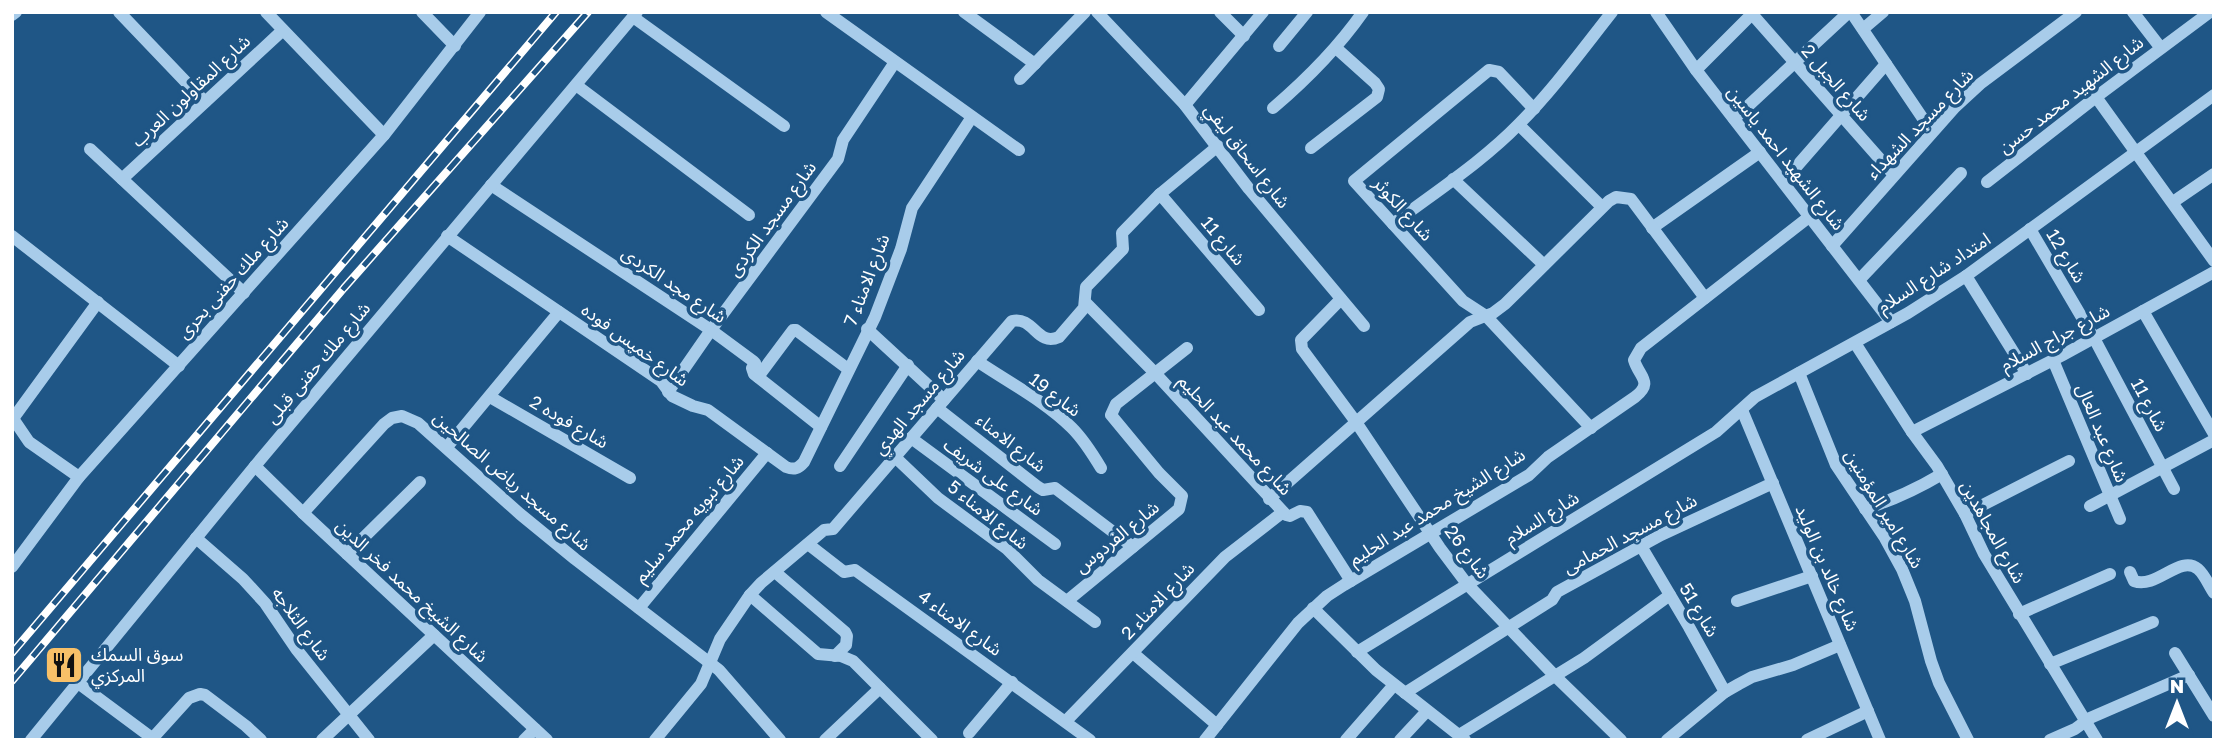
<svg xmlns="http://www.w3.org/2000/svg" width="2226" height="752" font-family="'Golos Text','Noto Sans Arabic',sans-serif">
	<rect width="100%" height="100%" fill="#1f5686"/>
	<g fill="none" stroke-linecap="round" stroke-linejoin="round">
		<g stroke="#a8ccea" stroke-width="12">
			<polyline points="119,12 205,102"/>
			<polyline points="266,12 384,135"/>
			<polyline points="422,12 455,46"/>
			<polyline points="826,12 1019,150"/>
			<polyline points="964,12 1035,64"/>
			<polyline points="1097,12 1185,105 1249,189 1364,326"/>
			<polyline points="1220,12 1244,36"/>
			<polyline points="1656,12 1696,70 1891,322"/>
			<polyline points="1851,12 1932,132"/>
			<polyline points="2133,12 2160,47"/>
			<polyline points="1752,14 1894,175"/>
			<polyline points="12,15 16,12"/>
			<polyline points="633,17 784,126"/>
			<polyline points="1863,29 1883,12"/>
			<polyline points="1279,46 1307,12"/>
			<polyline points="1696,70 1754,12"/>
			<polyline points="1020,79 1085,12"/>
			<polyline points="576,85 749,215"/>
			<polyline points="2096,97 2214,261"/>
			<polyline points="1185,105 1263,12"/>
			<path d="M 1273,108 C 1307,79 1337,49 1363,12"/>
			<polyline points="1534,109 1499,72 1489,70 1354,181 1463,301 1486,316 1591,428"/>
			<polyline points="1734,119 1849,12"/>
			<polyline points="1519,125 1602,207"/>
			<polyline points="1311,148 1377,97 1379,89 1375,83 1336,48"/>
			<polyline points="90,149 244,293"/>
			<polyline points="122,179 283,30"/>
			<polyline points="1453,179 1544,265"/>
			<polyline points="1783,182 1886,64"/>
			<polyline points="1987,182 2096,97 2210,12"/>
			<polyline points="491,185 711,330 753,361 755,363 752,368 754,374 821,427"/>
			<polyline points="1160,194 1259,310"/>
			<polyline points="2173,202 2214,174"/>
			<path d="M 1393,224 C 1435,192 1482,162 1519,124 C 1553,90 1582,50 1612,12"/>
			<polyline points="1652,228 1760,152"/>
			<polyline points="2030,229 2094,338 2174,489"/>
			<polyline points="12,236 179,366"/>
			<path d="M 447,236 L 661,381 L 672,396 L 693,406 L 708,410 L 786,467 C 794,470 798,469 804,462 L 875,317 L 901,249 L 912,208 L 972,117"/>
			<polyline points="1832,246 1955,107 1980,84 2076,12"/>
			<polyline points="1966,276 2027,374"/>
			<polyline points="1859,280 1961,173"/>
			<polyline points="1341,299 1301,340 1302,349 1356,422 1440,548 1467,584 1555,676 1621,740"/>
			<polyline points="1086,303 1155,373 1286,515 1290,516 1300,511 1307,512 1351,581"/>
			<polyline points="2143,311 2214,434"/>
			<polyline points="867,329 944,400"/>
			<polyline points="1855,343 1912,432 1937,466 1965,514 1984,554 2097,740"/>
			<polyline points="2053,360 2120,519"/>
			<path d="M 977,361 C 1008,382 1045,401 1072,428 C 1084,440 1092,453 1101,468"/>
			<polyline points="1799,373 1836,465 1885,538 1902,569 1915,601 1931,661 1939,683 1968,740"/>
			<polyline points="758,377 793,330 796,330 848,369"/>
			<polyline points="668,392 711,330 838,159 843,140 895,62"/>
			<polyline points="490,397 630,478"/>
			<polyline points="937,408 1038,487 1043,490 1055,488 1133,547"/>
			<polyline points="1742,410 1880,740"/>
			<polyline points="12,417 29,442 79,477"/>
			<polyline points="12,420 98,302"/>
			<polyline points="1912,432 2061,356 2214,272"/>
			<polyline points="911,438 1055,544"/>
			<polyline points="447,447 559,312"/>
			<polyline points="895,457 938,498 1007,549 1038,580 1095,622"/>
			<polyline points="255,466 303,513 547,740"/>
			<polyline points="840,466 908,365"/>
			<polyline points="1269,499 1470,322 1493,313 1505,304 1609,201 1616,197 1631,199 1705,298"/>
			<polyline points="2090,506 2214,440"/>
			<path d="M 1865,509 C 1893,500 1917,489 1942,474"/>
			<polyline points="303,513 384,424 392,418 402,416 418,423 520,514 575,559 719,670 780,740"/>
			<polyline points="1965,514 2069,461"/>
			<polyline points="196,538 243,579 265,603 297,650 369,740"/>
			<polyline points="808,544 844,572 855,570 1090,740"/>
			<polyline points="1641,546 1689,627 1725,692"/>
			<polyline points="347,554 420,482"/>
			<polyline points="12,567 79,477 384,135 480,12"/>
			<polyline points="775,572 845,632 847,636 846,645 835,656"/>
			<path d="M 2130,572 L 2134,581 C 2157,589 2180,554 2198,569 C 2205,575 2209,586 2214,593"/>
			<polyline points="750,595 818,654 841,656 853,661 932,740"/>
			<polyline points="1067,601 1179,509 1182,496 1159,473 1111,415 1116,404 1187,348"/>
			<polyline points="1737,601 1812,576"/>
			<polyline points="639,608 767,453"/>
			<polyline points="1313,608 1376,670 1465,740"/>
			<polyline points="2019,614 2110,574"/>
			<polyline points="1357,652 1716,432 1755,397 1908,313 1966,276 2214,95"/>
			<polyline points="1133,653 1217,725"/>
			<polyline points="2175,653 2214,716"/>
			<polyline points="2050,664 2153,622"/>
			<polyline points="78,683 152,738"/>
			<polyline points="1405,693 1552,600 1557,592 1661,535 1773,483"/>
			<polyline points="1066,721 1225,557 1283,512"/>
			<polyline points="969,733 1012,682"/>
			<polyline points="1459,735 1584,658 1670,595"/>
			<polyline points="31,740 255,466 637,12"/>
			<polyline points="151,740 189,698 200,694 205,695 246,726 261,740"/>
			<polyline points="322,740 434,635"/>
			<polyline points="524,740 535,729"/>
			<path d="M 655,740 L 701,684 L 720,639 L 750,595 L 761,583 L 824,530 L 833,529 L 1012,321 C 1034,316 1037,347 1059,337 L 1084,308 L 1086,287 L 1123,249 L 1122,233 L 1160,194 L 1218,146"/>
			<polyline points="825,740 880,688"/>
			<path d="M 1205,740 L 1298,623 L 1327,596 L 1344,585 L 1529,475 L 1548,457 L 1635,397 C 1654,382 1639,377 1634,360 L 1641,348 L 1809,217"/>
			<polyline points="1346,740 1394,685"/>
			<polyline points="1400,740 1427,711"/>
			<polyline points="1667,740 1725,692 1739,684 1752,677 1793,665 1840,645"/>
			<polyline points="1807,740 1868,711"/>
			<polyline points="2050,740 2075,729 2090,718 2189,675"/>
		</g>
		<g stroke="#fff" stroke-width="8">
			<g id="rail">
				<polyline points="12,653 556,12"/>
				<polyline points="12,681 344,288 588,12"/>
			</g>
		</g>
		<use href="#rail" stroke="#1f5686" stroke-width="5" stroke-dasharray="16" stroke-linecap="butt"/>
	</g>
	<defs>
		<g id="restaurant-square" transform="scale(2.0125)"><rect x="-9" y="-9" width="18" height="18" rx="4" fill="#f8c068" stroke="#1f5686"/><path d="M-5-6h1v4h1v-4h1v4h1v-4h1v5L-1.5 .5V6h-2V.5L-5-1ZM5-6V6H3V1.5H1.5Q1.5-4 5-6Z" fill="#111"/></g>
	</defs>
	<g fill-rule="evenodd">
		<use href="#restaurant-square" x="64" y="665"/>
	</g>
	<g text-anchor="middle" stroke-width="7" stroke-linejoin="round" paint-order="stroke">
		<g font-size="18" fill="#fff" stroke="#1f5686">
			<text transform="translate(1836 83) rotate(49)" y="6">شارع الجبل 2</text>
			<text transform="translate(191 91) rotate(-43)" y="6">شارع المقاولون العرب</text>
			<text transform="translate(2071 95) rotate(-38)" y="6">شارع الشهيد محمد حسن</text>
			<text transform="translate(1920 124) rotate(-46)" y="6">شارع مسجد الشهداء</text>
			<text transform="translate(1247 156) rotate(52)" y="6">شارع اسحاق ليفي</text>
			<text transform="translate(1786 158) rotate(52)" y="6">شارع الشهيد احمد ياسين</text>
			<text transform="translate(1403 209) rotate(48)" y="6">شارع الكوثر</text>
			<text transform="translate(772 219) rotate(-54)" y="6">شارع مسجد الكردى</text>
			<text transform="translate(1223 241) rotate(50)" y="6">شارع 11</text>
			<text transform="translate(2066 256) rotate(59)" y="6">شارع 12</text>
			<text transform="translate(1934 273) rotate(-33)" y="6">امتداد شارع السلام</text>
			<text transform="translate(233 278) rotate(-48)" y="6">شارع ملك حفنى بحرى</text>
			<text transform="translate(867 280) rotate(-69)" y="6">شارع الامناء 7</text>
			<text transform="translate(674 285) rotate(34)" y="6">شارع مجد الكردى</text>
			<text transform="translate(2055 338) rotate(-28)" y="6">شارع جراج السلام</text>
			<text transform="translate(635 345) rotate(36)" y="6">شارع خميس فوده</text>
			<text transform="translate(318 363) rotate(-50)" y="6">شارع ملك حفنى قبلى</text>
			<text transform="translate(1055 395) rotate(37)" y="6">شارع 19</text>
			<text transform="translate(919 402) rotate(-50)" y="6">شارع مسجد الهدي</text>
			<text transform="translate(2149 405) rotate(62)" y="6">شارع 11</text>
			<text transform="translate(569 422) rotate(30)" y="6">شارع فوده 2</text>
			<text transform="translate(2102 433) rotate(67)" y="6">شارع عبد العال</text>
			<text transform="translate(1235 435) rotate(47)" y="6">شارع محمد عبد الحليم</text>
			<text transform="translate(1011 443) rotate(38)" y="6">شارع الامناء</text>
			<text transform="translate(993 477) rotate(36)" y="6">شارع على شريف</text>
			<text transform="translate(512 481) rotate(41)" y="6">شارع مسجد رياض الصالحين</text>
			<text transform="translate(1437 507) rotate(-32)" y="6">شارع الشيخ محمد عبد الحليم</text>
			<text transform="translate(1884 509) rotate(59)" y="6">شارع امير المؤمنين</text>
			<text transform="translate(988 515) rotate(39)" y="6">شارع الامناء 5</text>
			<text transform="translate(1542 518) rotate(-32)" y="6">شارع السلام</text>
			<text transform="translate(689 519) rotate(-50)" y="6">شارع نبويه محمد سليم</text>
			<text transform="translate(1993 532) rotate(61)" y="6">شارع المجاهدين</text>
			<text transform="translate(1630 534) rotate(-28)" y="6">شارع مسجد الحمامى</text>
			<text transform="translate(1117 537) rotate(-39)" y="6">شارع الفردوس</text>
			<text transform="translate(1467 552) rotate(53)" y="6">شارع 26</text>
			<text transform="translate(1827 568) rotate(67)" y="6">شارع خالد بن الوليد</text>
			<text transform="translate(412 591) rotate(43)" y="6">شارع الشيخ محمد فخر الدين</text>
			<text transform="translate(1158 601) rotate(-47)" y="6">شارع الامناء 2</text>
			<text transform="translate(1699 610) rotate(59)" y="6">شارع 51</text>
			<text transform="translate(960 623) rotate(36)" y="6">شارع الامناء 4</text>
			<text transform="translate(301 624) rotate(54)" y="6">شارع الثلاجه</text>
		</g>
		<g font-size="18" fill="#fff" stroke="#1f5686" text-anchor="start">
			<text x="91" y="661">سوق السمك<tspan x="91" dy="21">المركزي</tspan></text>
		</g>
	</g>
	<rect width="2226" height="752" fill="none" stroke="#ffffff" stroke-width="28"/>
	<g transform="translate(2177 703)" stroke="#1f5686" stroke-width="5" paint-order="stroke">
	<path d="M0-5L12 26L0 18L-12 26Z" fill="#ffffff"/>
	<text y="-10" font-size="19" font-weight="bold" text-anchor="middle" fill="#ffffff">N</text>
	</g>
</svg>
